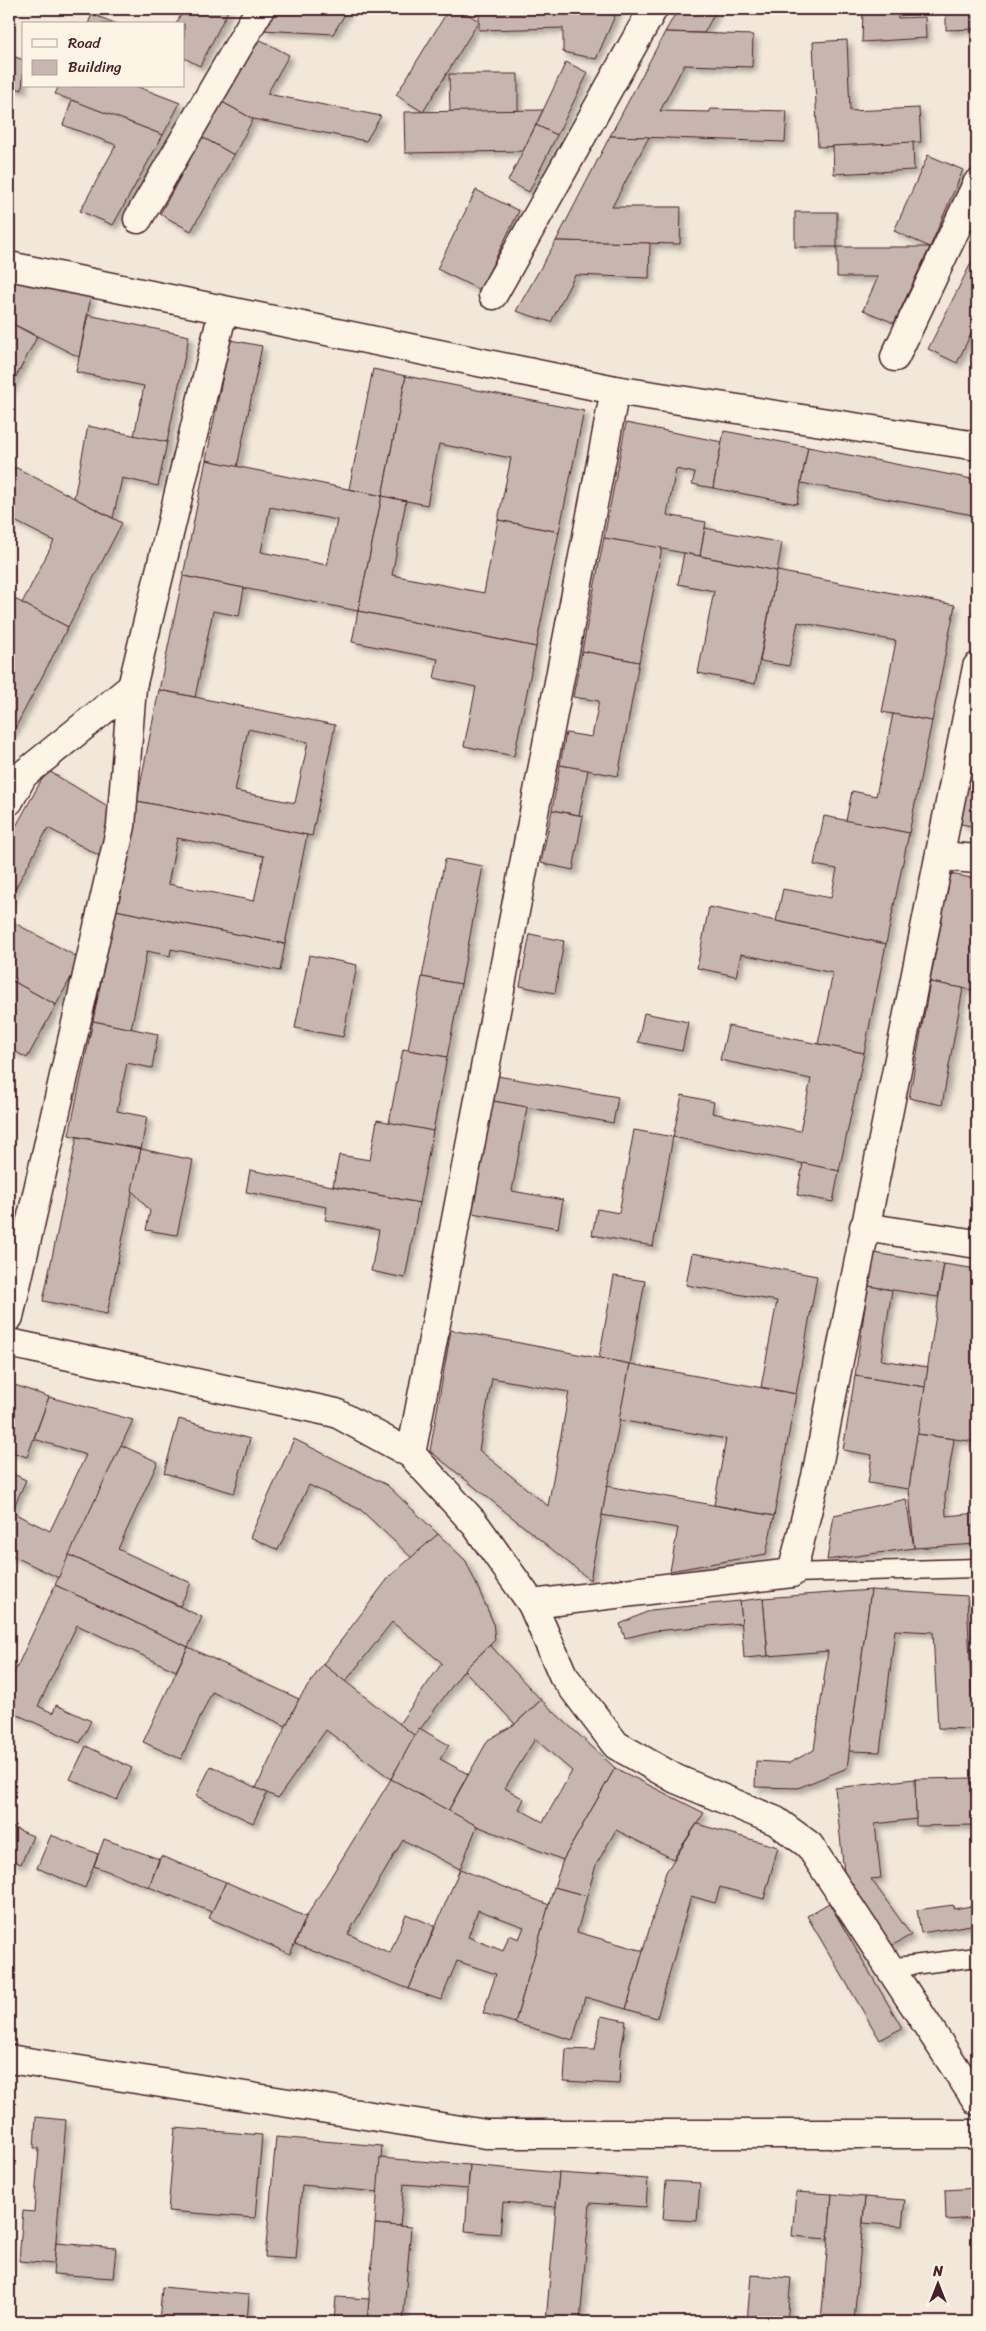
<svg xmlns="http://www.w3.org/2000/svg" width="986" height="2331" font-family="Sriracha,sans-serif">
	<defs>
		<filter id="shadow"><feDropShadow dx="4.5" dy="4.5" stdDeviation="2.5" flood-color="#0004"/></filter>
	</defs>
	<rect width="100%" height="100%" fill="#f1e8da"/>
	<filter id="ink" filterUnits="userSpaceOnUse"><feTurbulence type="fractalNoise" baseFrequency=".02" numOctaves="2"/><feDisplacementMap in="SourceGraphic" scale="10" xChannelSelector="R" yChannelSelector="G"/><feConvolveMatrix kernelMatrix="1 2 1 2 8 2 1 2 1" color-interpolation-filters="sRGB"/></filter>
	<g filter="url(#ink)">
		<g fill="#c7b6af" stroke="#4a1f2b" fill-rule="evenodd" filter="url(#shadow)">
			<polygon points="184,9 229,9 200,66 184,58 184,24 176,24"/>
			<polygon points="274,9 348,9 333,34 262,30"/>
			<polygon points="449,9 459,9 479,21 423,112 396,95"/>
			<polygon points="479,9 618,9 596,59 563,52 563,28 479,30"/>
			<polygon points="678,9 717,9 704,33 665,32"/>
			<polygon points="863,9 898,9 898,18 925,17 926,38 862,42"/>
			<polygon points="946,9 977,9 977,29 946,30"/>
			<polygon points="92,14 117,24 88,24"/>
			<polygon points="665,32 753,35 752,67 684,65 660,111 710,112 710,109 787,111 785,142 610,136"/>
			<polygon points="257,38 289,55 267,94 381,116 366,141 253,119 222,102"/>
			<polygon points="847,40 850,111 919,108 921,142 818,147 813,42"/>
			<polygon points="9,55 24,60 22,90 9,86"/>
			<polygon points="566,62 588,73 557,135 536,125"/>
			<polygon points="449,74 518,74 518,111 450,112"/>
			<polygon points="59,86 136,86 180,103 163,135 55,94"/>
			<polygon points="72,100 163,135 113,225 80,211 116,145 63,125"/>
			<polygon points="222,102 253,119 234,155 202,137"/>
			<polygon points="543,110 523,151 405,153 404,112"/>
			<polygon points="536,125 557,135 529,192 508,181"/>
			<polygon points="610,136 649,137 612,207 681,207 680,244 556,241"/>
			<polygon points="202,137 234,155 191,231 160,214"/>
			<polygon points="913,142 914,170 834,174 833,146"/>
			<polygon points="928,155 963,170 930,247 894,231"/>
			<polygon points="476,190 519,211 480,290 437,269"/>
			<rect x="795" y="212" width="42" height="35"/>
			<polygon points="556,241 650,243 649,278 575,275 551,322 516,311"/>
			<polygon points="837,247 930,247 894,323 863,310 878,277 837,277"/>
			<polygon points="977,251 977,321 957,363 928,349"/>
			<polygon points="9,279 91,296 79,357 9,322"/>
			<polygon points="88,315 189,336 167,442 134,436 144,386 76,372"/>
			<polygon points="9,322 37,337 9,390"/>
			<polygon points="230,340 262,346 237,467 206,460"/>
			<polygon points="373,369 406,376 382,496 349,489"/>
			<polygon points="406,376 584,411 559,532 498,520 511,458 439,444 427,505 382,496"/>
			<polygon points="626,423 722,442 713,488 692,484 695,473 676,469 667,515 706,522 700,556 604,538"/>
			<polygon points="88,426 167,442 158,486 122,478 113,518 74,498"/>
			<polygon points="724,431 808,447 797,504 713,488"/>
			<polygon points="808,447 977,480 977,494 973,515 801,483"/>
			<path d="M 206,460 L 382,496 L 358,611 L 183,576 ZM 270,507 L 337,520 L 327,565 L 261,552 Z"/>
			<polygon points="15,467 122,523 68,627 22,603 54,541 9,518 9,479"/>
			<polygon points="382,496 406,501 392,575 484,593 498,520 559,532 536,647 358,611"/>
			<polygon points="705,528 782,543 777,571 700,556"/>
			<polygon points="604,538 662,548 639,662 582,651"/>
			<polygon points="684,553 777,571 755,684 698,673 714,591 678,584"/>
			<polygon points="777,571 955,605 932,721 882,712 896,641 798,622 789,666 760,661"/>
			<polygon points="183,576 244,588 239,616 213,611 195,697 159,690"/>
			<polygon points="9,596 68,627 12,734 9,732 9,646 15,635 9,632"/>
			<polygon points="358,611 536,647 514,756 464,746 476,687 434,678 438,659 352,642"/>
			<polygon points="582,651 639,662 618,776 560,765 566,733 592,737 599,701 573,697"/>
			<path d="M 159,690 L 335,725 L 312,836 L 137,801 ZM 248,729 L 308,742 L 295,803 L 235,791 Z"/>
			<polygon points="893,714 932,721 909,833 846,821 852,791 876,796"/>
			<polygon points="977,733 977,827 961,824"/>
			<polygon points="560,765 588,770 579,815 552,810"/>
			<polygon points="47,770 111,808 100,856 48,828 9,900 9,839"/>
			<path d="M 137,801 L 307,835 L 285,944 L 115,910 ZM 177,838 L 264,856 L 254,901 L 168,884 Z"/>
			<polygon points="552,810 583,816 573,870 541,863"/>
			<polygon points="824,816 909,833 886,944 776,921 783,889 831,898 837,869 814,865"/>
			<polygon points="445,859 483,866 461,984 422,977"/>
			<polygon points="950,874 977,879 977,991 930,982"/>
			<polygon points="709,907 886,944 864,1053 818,1044 833,973 741,954 736,976 697,968"/>
			<polygon points="115,910 285,944 280,971 171,949 170,956 147,951 131,1029 93,1021"/>
			<polygon points="9,920 81,959 56,1005 9,979"/>
			<polygon points="530,934 564,941 555,993 520,986"/>
			<polygon points="309,955 357,965 343,1037 295,1028"/>
			<polygon points="422,977 461,984 447,1057 408,1050"/>
			<polygon points="9,979 56,1005 27,1058 9,1048"/>
			<polygon points="930,982 963,988 942,1105 909,1098"/>
			<polygon points="644,1013 688,1022 682,1051 638,1042"/>
			<polygon points="93,1021 158,1034 152,1068 127,1063 117,1111 147,1117 141,1149 69,1135"/>
			<polygon points="728,1026 864,1053 839,1171 673,1137 682,1095 714,1102 712,1113 800,1131 811,1079 720,1060"/>
			<polygon points="403,1049 447,1057 433,1131 389,1123"/>
			<polygon points="497,1076 618,1097 613,1123 493,1101"/>
			<polygon points="493,1101 527,1107 512,1191 563,1200 558,1228 472,1213"/>
			<polygon points="377,1120 433,1131 419,1203 333,1186 339,1155 370,1160"/>
			<polygon points="634,1130 673,1137 653,1246 592,1235 597,1209 619,1213"/>
			<polygon points="77,1137 141,1149 107,1314 43,1301"/>
			<polygon points="141,1149 193,1160 177,1235 146,1230 150,1211 132,1190"/>
			<polygon points="803,1163 839,1171 833,1202 797,1195"/>
			<polygon points="250,1170 419,1203 405,1278 371,1271 379,1230 325,1220 327,1207 246,1192"/>
			<polygon points="692,1253 817,1276 796,1394 761,1387 777,1301 686,1285"/>
			<polygon points="874,1253 944,1264 938,1297 868,1286"/>
			<polygon points="944,1264 977,1269 977,1343 971,1387 977,1388 977,1442 917,1434"/>
			<polygon points="614,1276 645,1281 630,1364 599,1358"/>
			<polygon points="868,1286 892,1290 881,1360 928,1367 925,1387 855,1376"/>
			<path d="M 451,1330 L 630,1364 L 590,1580 L 430,1451 ZM 492,1378 L 569,1392 L 548,1506 L 479,1450 Z"/>
			<polygon points="630,1364 796,1394 774,1516 714,1505 726,1439 619,1420"/>
			<polygon points="855,1376 925,1387 909,1489 868,1483 872,1455 843,1450"/>
			<polygon points="9,1383 49,1397 27,1457 9,1451"/>
			<polygon points="49,1397 133,1420 59,1578 9,1554 9,1518 11,1512 50,1531 86,1455 34,1439"/>
			<polygon points="179,1419 250,1439 234,1493 164,1473"/>
			<polygon points="917,1434 954,1439 945,1496 946,1516 977,1513 977,1544 914,1548 909,1489"/>
			<polygon points="294,1439 387,1485 438,1534 412,1558 361,1510 309,1485 278,1550 250,1537"/>
			<polygon points="121,1445 158,1462 118,1549 191,1583 180,1606 69,1555"/>
			<polygon points="9,1472 26,1480 9,1518"/>
			<polygon points="607,1486 774,1516 766,1554 670,1571 678,1528 602,1515"/>
			<polygon points="906,1499 914,1548 827,1560 834,1515"/>
			<polygon points="438,1534 466,1561 493,1622 495,1640 464,1670 415,1736 399,1724 442,1663 392,1622 345,1682 323,1664 390,1576"/>
			<polygon points="69,1555 202,1617 188,1647 55,1585"/>
			<polygon points="55,1585 188,1647 176,1671 77,1625 38,1706 53,1713 56,1705 91,1721 80,1743 9,1711 9,1684"/>
			<polygon points="871,1590 847,1768 798,1788 755,1787 756,1761 789,1763 814,1750 828,1651 768,1656 763,1598"/>
			<polygon points="871,1590 967,1596 973,1729 938,1728 933,1632 895,1630 880,1752 849,1751"/>
			<polygon points="763,1598 768,1656 744,1658 740,1601"/>
			<polygon points="740,1601 742,1623 654,1631 625,1638 620,1624 651,1610"/>
			<polygon points="490,1645 541,1700 515,1724 464,1670"/>
			<polygon points="188,1647 299,1699 286,1726 212,1692 181,1759 143,1742"/>
			<polygon points="323,1664 415,1736 391,1779 326,1730 278,1798 256,1788 299,1699"/>
			<path d="M 541,1700 L 615,1768 L 563,1860 L 477,1826 L 448,1811 L 488,1740 L 515,1724 ZM 535,1739 L 572,1771 L 543,1822 L 519,1809 L 524,1799 L 505,1788 Z"/>
			<polygon points="419,1728 449,1745 440,1759 468,1774 448,1811 391,1779"/>
			<polygon points="972,1737 977,1737 977,1778 975,1778"/>
			<polygon points="86,1746 132,1768 117,1800 70,1779"/>
			<polygon points="211,1766 267,1793 253,1823 196,1796"/>
			<polygon points="615,1768 704,1813 673,1859 616,1830 596,1865 587,1896 554,1887 563,1860"/>
			<polygon points="975,1778 977,1778 977,1825 916,1826 915,1779"/>
			<polygon points="391,1779 477,1826 460,1869 403,1840 348,1934 390,1953 406,1914 435,1926 409,1989 295,1944 306,1917"/>
			<polygon points="915,1779 916,1819 875,1824 881,1878 871,1879 911,1935 891,1946 845,1882 835,1788"/>
			<polygon points="697,1824 778,1847 764,1899 720,1887 715,1903 691,1896 657,2018 626,2009 666,1872"/>
			<polygon points="9,1826 33,1836 21,1864 9,1859"/>
			<polygon points="51,1835 98,1854 85,1888 37,1868"/>
			<polygon points="104,1839 159,1859 149,1887 94,1866"/>
			<polygon points="161,1856 226,1882 212,1912 149,1887"/>
			<path d="M 460,1869 L 549,1905 L 515,2023 L 483,2013 L 496,1974 L 457,1961 L 441,2000 L 409,1989 ZM 478,1910 L 524,1927 L 519,1939 L 509,1935 L 503,1951 L 468,1937 Z"/>
			<polygon points="226,1882 306,1917 290,1954 209,1918"/>
			<polygon points="554,1887 587,1896 577,1932 643,1951 626,2009 585,1997 573,2040 515,2023"/>
			<polygon points="829,1903 902,2028 880,2040 807,1916"/>
			<polygon points="953,1905 954,1909 977,1905 977,1924 921,1933 917,1910"/>
			<polygon points="601,2016 626,2021 621,2051 619,2084 564,2081 566,2049 595,2050"/>
			<polygon points="36,2117 66,2120 54,2264 19,2261 23,2211 34,2212 39,2148 34,2148"/>
			<polygon points="175,2128 262,2135 255,2218 168,2211"/>
			<polygon points="276,2137 382,2146 378,2192 302,2185 296,2259 265,2257"/>
			<polygon points="380,2158 470,2165 468,2189 404,2184 400,2226 375,2224"/>
			<polygon points="470,2165 559,2173 556,2207 503,2202 500,2234 465,2231"/>
			<polygon points="559,2173 648,2179 646,2207 590,2203 580,2322 546,2322"/>
			<polygon points="666,2181 700,2183 697,2221 663,2219"/>
			<polygon points="977,2188 977,2218 946,2220 945,2190"/>
			<polygon points="796,2192 832,2194 828,2239 792,2236"/>
			<polygon points="832,2194 865,2197 854,2322 821,2322"/>
			<polygon points="865,2197 905,2200 902,2226 863,2223"/>
			<polygon points="375,2224 411,2227 403,2322 367,2322"/>
			<polygon points="56,2243 116,2248 113,2278 53,2274"/>
			<polygon points="751,2275 791,2278 787,2322 747,2322"/>
			<polygon points="162,2287 249,2295 247,2322 159,2322"/>
			<polygon points="336,2297 369,2299 367,2322 334,2322"/>
		</g>
		<g fill="none" stroke-linecap="round" stroke-linejoin="round">
			<g stroke="#4a1f2b" stroke-width="21">
				<g id="lane">
					<polyline points="792,1573 977,1568"/>
					<polyline points="889,1968 977,1957"/>
				</g>
			</g>
			<g stroke="#4a1f2b" stroke-width="31">
				<g id="street">
					<polyline points="138,219 260,9"/>
					<polyline points="9,266 615,390 977,446"/>
					<polyline points="493,295 653,9"/>
					<polyline points="895,357 977,184"/>
					<polyline points="132,687 223,311"/>
					<polyline points="9,801 23,775 132,687 121,826 9,1317"/>
					<polyline points="941,856 977,859"/>
					<polyline points="864,1227 977,1244"/>
					<polyline points="9,1343 336,1413 411,1454 475,1524 532,1604 563,1675 616,1745 676,1779 776,1821 809,1845 977,2101"/>
					<polyline points="411,1454 615,390"/>
					<polyline points="532,1604 792,1573 816,1476 977,667"/>
				</g>
			</g>
			<g stroke="#4a1f2b" stroke-width="31">
				<polyline id="secondary" points="9,2059 486,2134 977,2134"/>
			</g>
			<use href="#lane" stroke="#fcf5e5" stroke-width="18"/>
			<use href="#street" stroke="#fcf5e5" stroke-width="28"/>
			<use href="#secondary" stroke="#fcf5e5" stroke-width="28"/>
		</g>
	</g>
	<rect width="986" height="2331" fill="none" stroke="#fcf5e5" stroke-width="30"/>
	<rect x="15" y="15" width="956" height="2301" fill="none" stroke="#4a1f2b" stroke-width="2" filter="url(#ink)"/>
	<rect x="22" y="22" width="162" height="65" fill="#fcf5e5" stroke="#b59f9b"/>
	<rect x="32" y="39" width="25" height="8" fill="#fcf5e5" stroke="#b59f9b"/>
	<text x="68" y="48" font-size="15" fill="#4a1f2b">Road</text>
	<rect x="32" y="60" width="25" height="15" fill="#c7b6af" stroke="#b59f9b"/>
	<text x="68" y="72" font-size="15" fill="#4a1f2b">Building</text>
	<g transform="translate(938 2284)" stroke="#fcf5e5" stroke-width="4" paint-order="stroke">
	<path d="M0-4L9 19L0 12L-9 19Z" fill="#4a1f2b"/>
	<text y="-8" font-size="14" font-weight="bold" text-anchor="middle" fill="#4a1f2b">N</text>
	</g>
</svg>
